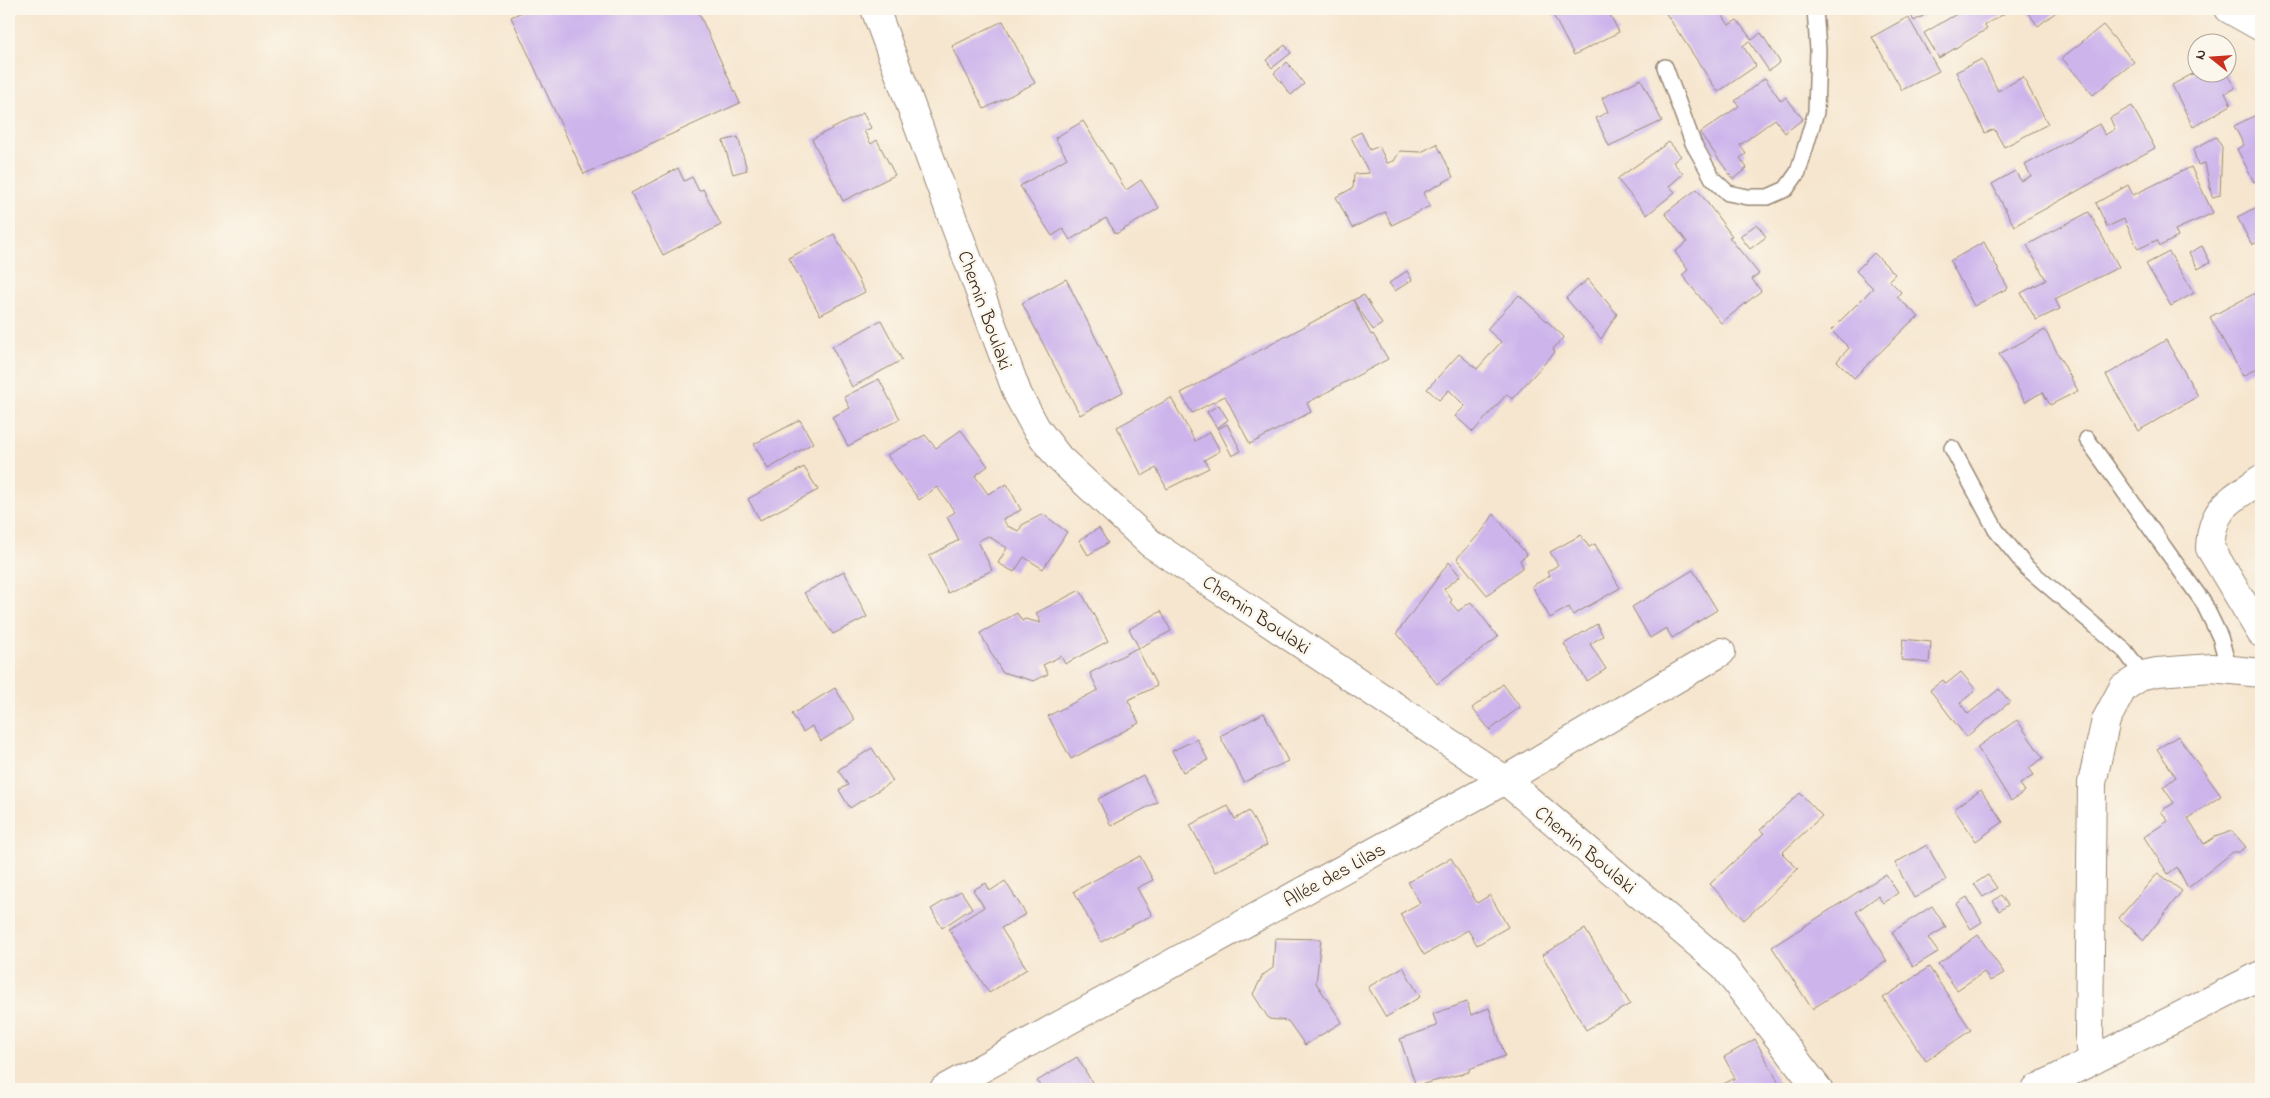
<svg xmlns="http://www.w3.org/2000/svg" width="2270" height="1098" font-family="'Indie Flower',sans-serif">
	<rect width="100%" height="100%" fill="#fbf7ec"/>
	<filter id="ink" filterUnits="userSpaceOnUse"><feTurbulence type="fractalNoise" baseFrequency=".02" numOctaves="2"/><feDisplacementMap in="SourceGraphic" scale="10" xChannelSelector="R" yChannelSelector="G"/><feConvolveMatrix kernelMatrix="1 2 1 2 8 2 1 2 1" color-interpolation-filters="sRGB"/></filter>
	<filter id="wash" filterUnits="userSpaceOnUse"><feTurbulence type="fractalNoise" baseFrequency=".0096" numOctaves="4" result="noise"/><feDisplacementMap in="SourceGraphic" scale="20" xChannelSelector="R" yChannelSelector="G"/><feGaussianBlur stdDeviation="1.12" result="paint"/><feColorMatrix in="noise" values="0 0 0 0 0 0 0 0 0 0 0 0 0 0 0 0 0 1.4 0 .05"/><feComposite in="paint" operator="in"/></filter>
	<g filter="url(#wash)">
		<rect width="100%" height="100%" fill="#f6e6cf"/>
		<g id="blocks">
			<g fill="#cdb5ec">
				<polygon points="529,9 676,9 678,15 697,9 740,103 584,174 511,17"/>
				<polygon points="1550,9 1607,9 1619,32 1574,55"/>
				<polygon points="1663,9 1718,9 1729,25 1737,20 1752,40 1761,33 1780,62 1769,71 1749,41 1743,46 1756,66 1718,92"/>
				<polygon points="1907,9 1935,9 1914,21"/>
				<polygon points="1965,9 2000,9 2004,14 1984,25 1987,29 1939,58 1924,33"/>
				<polygon points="2025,9 2060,9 2038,26"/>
				<polygon points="1908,17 1939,71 1902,90 1872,37"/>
				<polygon points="1003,21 1035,83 984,109 952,46"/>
				<polygon points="2103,25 2134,62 2093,95 2062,58"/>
				<polygon points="1285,45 1291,53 1272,68 1266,60"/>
				<polygon points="1982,59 1998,91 2023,77 2048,124 2004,147 1994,129 1985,133 1956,72"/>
				<polygon points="1287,62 1304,84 1291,95 1274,73"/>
				<polygon points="2198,71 2226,72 2235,88 2225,93 2231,105 2193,127 2172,85"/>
				<polygon points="1765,78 1781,101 1786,97 1803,119 1785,133 1775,119 1740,145 1746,154 1740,158 1747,168 1733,179 1700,133 1739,106 1735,101"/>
				<polygon points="1641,79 1662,121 1609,146 1596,118 1608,112 1602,98"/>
				<polygon points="2132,106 2155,148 2014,226 1992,184 2015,171 2021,181 2031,176 2025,165 2099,124 2105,135 2115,129 2110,118"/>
				<polygon points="863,113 871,128 864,131 871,144 877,140 895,175 843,201 812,139"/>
				<polygon points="2260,113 2261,178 2254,182 2237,149 2244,145 2234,126"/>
				<polygon points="1083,121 1126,190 1141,180 1159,208 1116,234 1106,218 1070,240 1063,229 1052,236 1020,186 1067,158 1055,138"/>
				<polygon points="1361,132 1370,150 1379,146 1387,163 1394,161 1400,151 1421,152 1437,144 1453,177 1423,193 1430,206 1392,225 1385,212 1352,228 1336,197 1353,188 1354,174 1369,173 1351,137"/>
				<polygon points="738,137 747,170 733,174 723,141"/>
				<polygon points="2216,137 2222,147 2220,195 2212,197 2205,163 2198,165 2193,149"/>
				<polygon points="1669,142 1681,156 1673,162 1683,174 1669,186 1675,192 1647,215 1617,179"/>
				<polygon points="2191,167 2213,213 2175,230 2178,237 2160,246 2157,240 2138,249 2124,219 2107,227 2096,203 2128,185 2133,195"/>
				<polygon points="678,168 684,181 692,177 699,191 703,189 721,225 663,255 631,193"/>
				<polygon points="1697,189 1732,236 1729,237 1759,274 1752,279 1761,291 1721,323 1682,275 1688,270 1675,252 1687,242 1665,213"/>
				<polygon points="2261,205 2261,240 2252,245 2237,217"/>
				<polygon points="2089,212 2119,267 2055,299 2060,309 2036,320 2021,293 2046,280 2027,245"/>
				<polygon points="1757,224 1766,237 1750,249 1740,236"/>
				<polygon points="834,234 865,292 820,315 789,258"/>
				<polygon points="1984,242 2008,288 1974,306 1950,261"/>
				<polygon points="2202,246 2210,262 2198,269 2189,253"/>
				<polygon points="2169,252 2194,293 2171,306 2146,264"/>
				<polygon points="1874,253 1895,274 1889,280 1901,292 1897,297 1919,317 1911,322 1854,378 1837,361 1849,348 1831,330 1873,288 1856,271"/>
				<polygon points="1407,271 1412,280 1395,291 1389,283"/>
				<polygon points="1066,279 1123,392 1080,415 1022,303"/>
				<polygon points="1588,279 1617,314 1601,339 1566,298"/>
				<polygon points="2261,290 2261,366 2243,376 2210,317"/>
				<polygon points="1364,295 1382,324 1373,330 1353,300 1371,335 1373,334 1388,359 1307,403 1311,412 1250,444 1225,396 1192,413 1181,393 1294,332 1353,300"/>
				<polygon points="1519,295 1564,337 1553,349 1555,352 1512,399 1507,394 1473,432 1455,416 1465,406 1449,390 1439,400 1427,389 1459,354 1477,369 1501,342 1487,329"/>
				<polygon points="881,320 902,360 852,387 832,347"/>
				<polygon points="2045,330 2078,391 2050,405 2043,392 2025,402 1999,354"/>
				<polygon points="2166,340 2198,396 2138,431 2106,375"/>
				<polygon points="879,379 900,419 848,446 832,417 850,408 844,397"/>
				<polygon points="1171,398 1195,441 1210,432 1220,451 1204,460 1209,468 1167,489 1156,468 1142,476 1117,427"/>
				<polygon points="1219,405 1228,420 1217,428 1207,412"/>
				<polygon points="800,420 813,443 768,469 754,444"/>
				<polygon points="1227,424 1241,451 1232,456 1218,429"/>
				<polygon points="961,430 988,466 975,476 988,494 1007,484 1021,510 1003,519 1007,526 1019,531 1022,525 1043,514 1067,532 1043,569 1024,557 1014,572 998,563 1007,548 988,536 978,541 992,570 948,593 929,556 959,540 947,517 955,512 937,487 919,500 887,455 925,435 936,448"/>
				<polygon points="804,467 818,490 760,520 748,499"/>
				<polygon points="1494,514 1527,555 1520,560 1523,567 1487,595 1457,558 1483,530"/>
				<polygon points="1099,528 1108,543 1088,555 1079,540"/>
				<polygon points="1581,535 1589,547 1595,544 1620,588 1573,615 1569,607 1550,618 1532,586 1550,576 1547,572 1558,565 1550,552"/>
				<polygon points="1449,562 1460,576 1444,589 1452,600 1450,602 1458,611 1471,602 1498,637 1437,684 1397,633"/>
				<polygon points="1693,570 1717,610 1672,638 1666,628 1650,638 1632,607"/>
				<polygon points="844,571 867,617 833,634 804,593"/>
				<polygon points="1080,590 1108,641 1065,664 1061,656 1043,665 1048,674 1034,681 1002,672 980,633 1017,613 1022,621 1025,619 1041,623 1036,613"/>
				<polygon points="1161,611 1171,631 1139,648 1129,629"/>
				<polygon points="1597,624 1603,636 1590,644 1606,669 1587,681 1564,644"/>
				<polygon points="1903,639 1931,642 1929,663 1901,660"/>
				<polygon points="1137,648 1157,686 1128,700 1139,723 1071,759 1048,716 1098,690 1090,673"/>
				<polygon points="1961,672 1976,690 1960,703 1968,714 1999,689 2010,702 1966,737 1930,690 1943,680 1946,684"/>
				<polygon points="1503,684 1520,707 1490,730 1472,708"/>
				<polygon points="835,688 855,720 821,741 812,726 803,732 792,714"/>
				<polygon points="1264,713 1288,761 1244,782 1220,736"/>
				<polygon points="2017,720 2043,758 2029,768 2034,775 2020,784 2025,791 2011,801 1977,747"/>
				<polygon points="2178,736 2221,796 2188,818 2204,844 2215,837 2232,831 2246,847 2239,852 2233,852 2188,888 2177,867 2168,874 2144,837 2168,821 2161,811 2174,803 2163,787 2176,777 2157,749"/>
				<polygon points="1197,739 1208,760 1183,772 1172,751"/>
				<polygon points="872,748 893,781 850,808 839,790 848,785 838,770"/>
				<polygon points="1143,775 1157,802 1111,826 1098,799"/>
				<polygon points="1981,790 2003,822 1976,841 1954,809"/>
				<polygon points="1800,793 1822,816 1782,853 1798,869 1744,920 1710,884 1764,833 1760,830"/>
				<polygon points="1228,806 1235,819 1249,811 1267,845 1215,872 1190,825"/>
				<polygon points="1927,845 1946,880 1914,898 1895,863"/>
				<polygon points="1140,856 1153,880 1137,888 1152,915 1101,942 1074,891"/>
				<polygon points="1451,858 1477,903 1490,895 1508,927 1477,945 1468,930 1424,955 1400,914 1420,903 1408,882"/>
				<polygon points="2158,873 2182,891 2144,940 2119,918"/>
				<polygon points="1886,874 1898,893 1883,903 1878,896 1856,912 1887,961 1812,1009 1772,947"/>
				<polygon points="1988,875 1997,888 1983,897 1974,884"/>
				<polygon points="1005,881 1026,914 1001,928 1027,969 989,993 949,929 984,907 973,890 986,883 990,891"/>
				<polygon points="961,891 972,908 942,928 931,909"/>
				<polygon points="2001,895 2008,905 1999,911 1993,901"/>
				<polygon points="1967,897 1982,922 1971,929 1956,904"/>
				<polygon points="1932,906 1946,927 1928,938 1938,952 1913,967 1892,932"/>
				<polygon points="1585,929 1630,1004 1586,1030 1542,955"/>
				<polygon points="1978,935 2004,973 1990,981 1984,972 1957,990 1938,964"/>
				<polygon points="1275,938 1321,939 1316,983 1342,1022 1305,1045 1288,1021 1269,1019 1253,994 1263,975 1273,968"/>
				<polygon points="1403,967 1420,997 1386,1017 1368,987"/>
				<polygon points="1929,967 1971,1030 1926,1061 1883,998"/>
				<polygon points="1467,1002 1471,1015 1489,1008 1505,1056 1469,1069 1469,1072 1416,1086 1400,1039 1437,1026 1433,1014"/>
				<polygon points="1755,1039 1782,1089 1714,1089 1735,1078 1724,1057"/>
				<polygon points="1077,1057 1096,1089 1042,1089 1037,1081"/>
			</g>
		</g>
	</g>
	<g filter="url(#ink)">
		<use href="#blocks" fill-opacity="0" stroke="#988876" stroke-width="1"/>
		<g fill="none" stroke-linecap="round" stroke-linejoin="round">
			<g stroke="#988876" stroke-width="18">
				<g id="service">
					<polyline points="1665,67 1693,143 1713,179 1728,193 1748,197 1768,197 1786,189 1798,172 1816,112 1818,50 1815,9"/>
					<polyline points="2087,439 2203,602 2220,637 2229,669"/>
					<polyline points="1952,448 1996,530 2027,568 2125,651 2143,675"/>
				</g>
			</g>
			<g stroke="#988876" stroke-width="30">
				<g id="minor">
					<polyline points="875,9 1018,395 1036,428 1059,458 1150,543 1505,780 1722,964 1818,1089"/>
					<polyline points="2229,9 2261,27"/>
					<path d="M 2261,479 C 2230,501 2212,506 2210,548 L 2261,633"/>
					<polyline points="2093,1060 2089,1036 2092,783 2106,720 2123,688 2143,675 2157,672 2212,668 2261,673"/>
					<polyline points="944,1089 1505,780 1721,652"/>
				</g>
			</g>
			<g stroke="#988876" stroke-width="30">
				<polyline id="secondary" points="2036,1089 2261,975"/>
			</g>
			<use href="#service" stroke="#fff" stroke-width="15"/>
			<use href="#minor" stroke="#fff" stroke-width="28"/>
			<use href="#secondary" stroke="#fff" stroke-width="28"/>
		</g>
	</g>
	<g text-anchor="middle" stroke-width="5" stroke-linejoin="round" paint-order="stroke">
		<g font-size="20" fill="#3b2a1e" stroke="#fbf7ec">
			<text transform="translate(986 310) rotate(70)" y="7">Chemin Boulaki</text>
			<text transform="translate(1257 614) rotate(34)" y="7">Chemin Boulaki</text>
			<text transform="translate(1586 849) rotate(40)" y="7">Chemin Boulaki</text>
			<text transform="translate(1334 874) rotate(-29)" y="7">Allée des Lilas</text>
		</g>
	</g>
	<rect width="2270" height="1098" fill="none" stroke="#fbf7ec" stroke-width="30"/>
	<g transform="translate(2212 58) rotate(287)"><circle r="24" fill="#fbf7ec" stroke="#aea59a"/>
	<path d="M0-4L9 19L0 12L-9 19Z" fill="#c8321e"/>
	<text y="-8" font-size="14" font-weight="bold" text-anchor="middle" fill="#3b2a1e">N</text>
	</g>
</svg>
